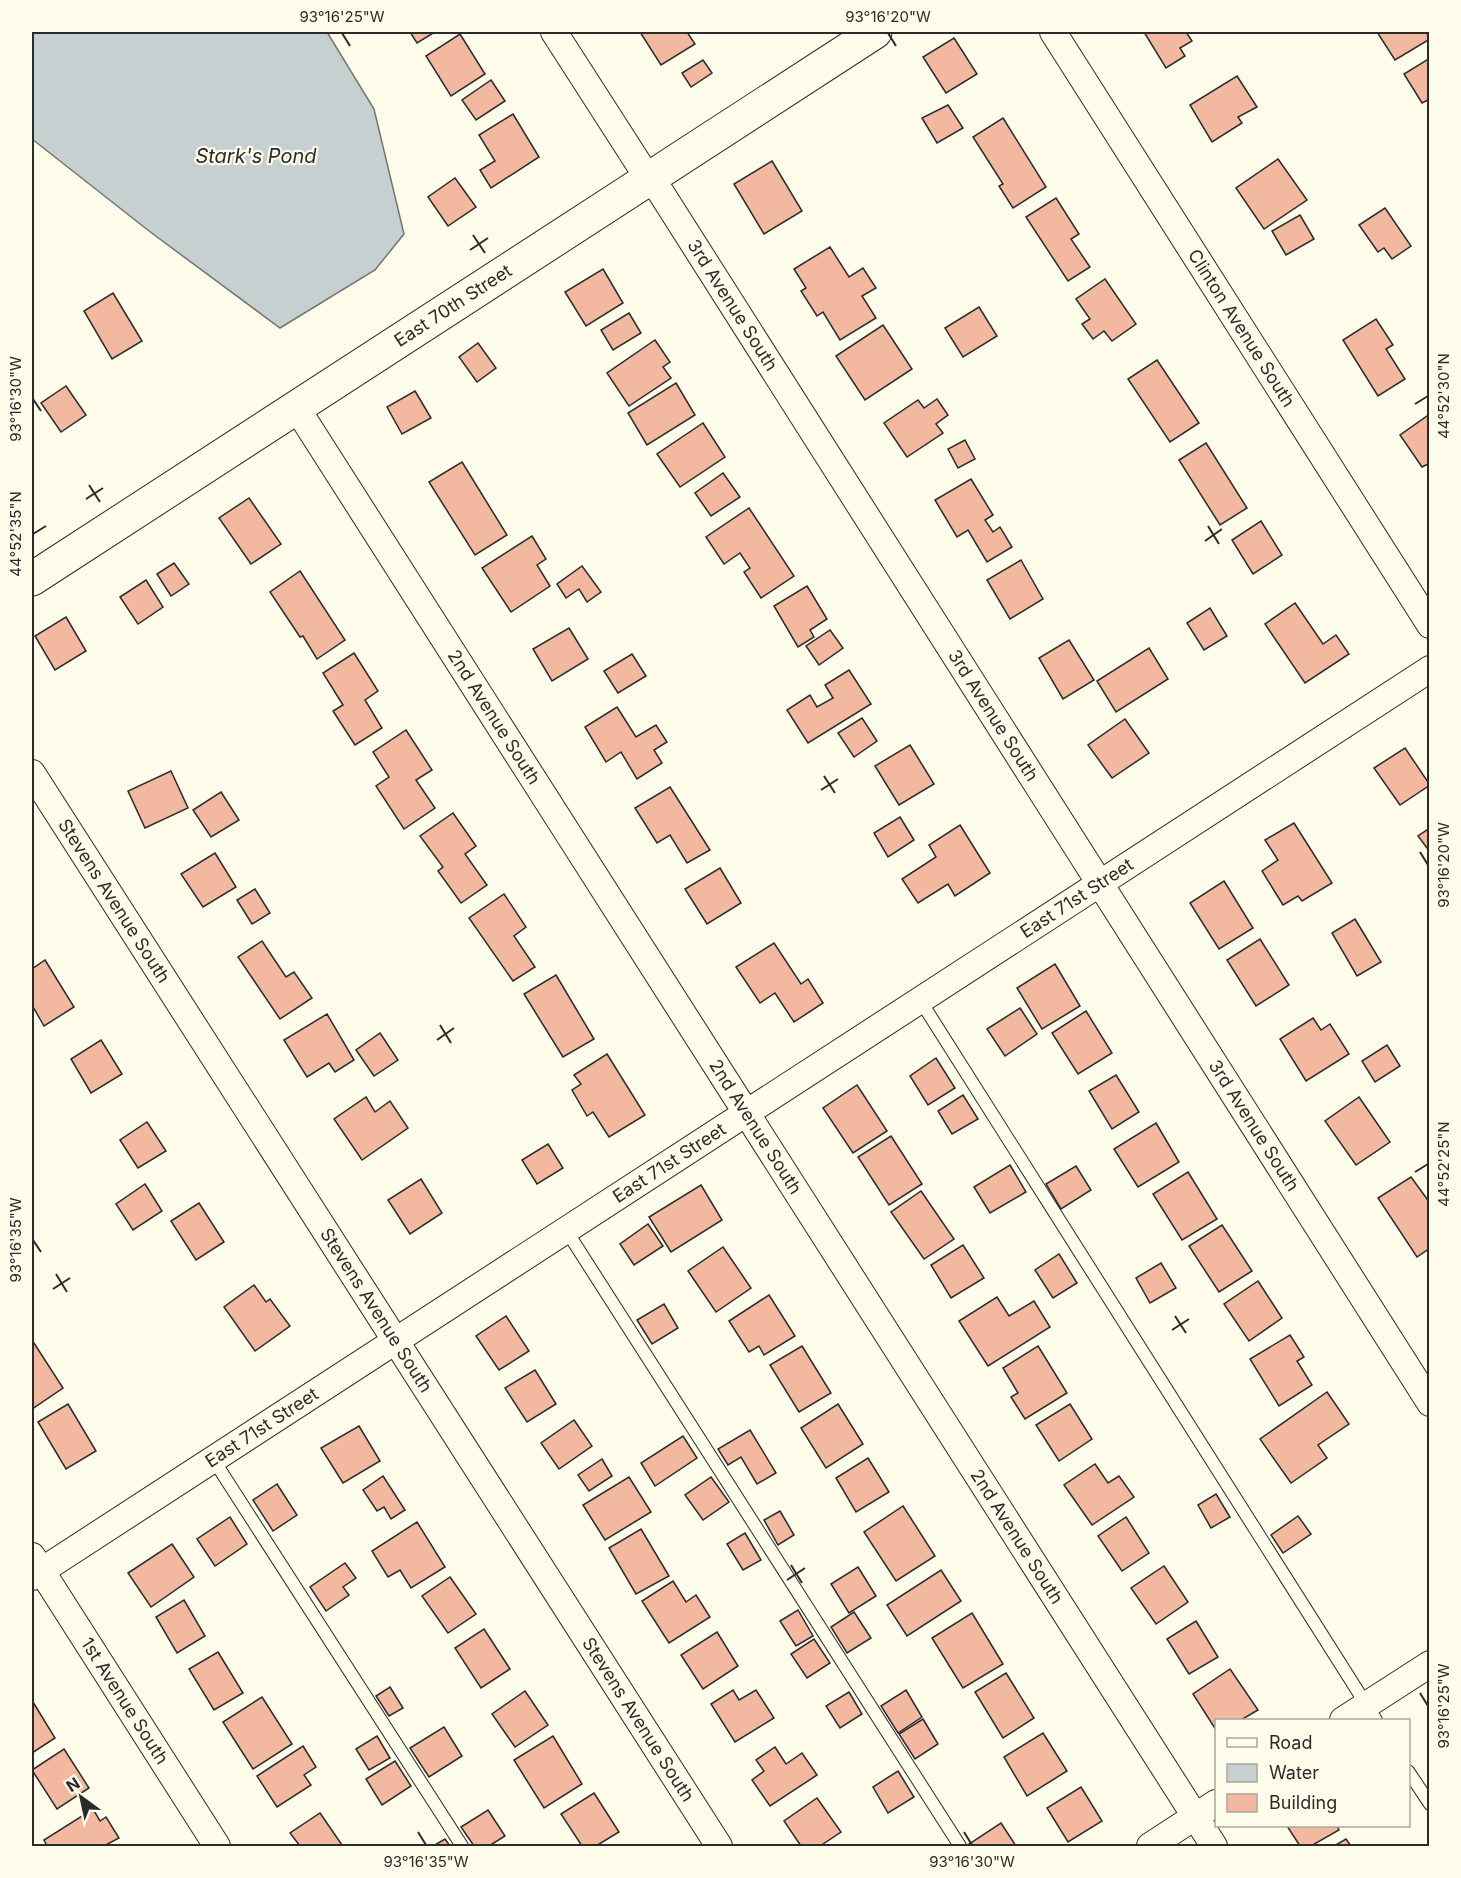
<svg xmlns="http://www.w3.org/2000/svg" width="1461" height="1878" font-family="Inter,sans-serif">
	<rect width="100%" height="100%" fill="#fdfbea"/>
	<polygon fill="#c7d0d0" stroke="#74746e" stroke-width="1.5" points="32,32 327,32 374,109 404,234 375,270 280,328 149,231 32,139"/>
	<g fill="#f2b8a0" stroke="#2b2b2b" stroke-width="1.5">
		<polygon points="410,32 435,32 417,43"/>
		<polygon points="640,32 687,32 695,44 661,65"/>
		<polygon points="1144,32 1186,32 1192,41 1180,48 1185,56 1166,68"/>
		<polygon points="1377,32 1426,32 1430,39 1395,60"/>
		<polygon points="460,34 485,74 451,96 426,56"/>
		<polygon points="954,38 977,74 946,93 923,57"/>
		<polygon points="1430,58 1430,99 1422,103 1404,74"/>
		<polygon points="703,60 712,73 691,87 682,73"/>
		<polygon points="1237,76 1257,107 1238,117 1242,123 1212,142 1190,105"/>
		<polygon points="491,80 505,101 476,120 462,100"/>
		<polygon points="948,105 963,128 937,143 922,118"/>
		<polygon points="513,114 539,157 491,188 480,170 495,161 479,135"/>
		<polygon points="1003,118 1046,187 1013,208 999,186 1003,184 973,137"/>
		<polygon points="1278,159 1307,200 1264,229 1236,188"/>
		<polygon points="772,161 802,211 764,234 734,184"/>
		<polygon points="455,178 476,207 448,226 428,197"/>
		<polygon points="1056,198 1079,234 1071,239 1090,267 1068,281 1026,217"/>
		<polygon points="1385,208 1411,246 1392,259 1384,248 1378,252 1359,225"/>
		<polygon points="1300,215 1314,239 1286,255 1272,231"/>
		<polygon points="830,247 849,277 863,268 876,288 862,296 876,318 840,340 823,312 817,316 801,291 806,288 794,269"/>
		<polygon points="603,269 623,303 586,326 565,292"/>
		<polygon points="1105,279 1136,324 1112,341 1104,331 1093,339 1082,324 1090,319 1076,299"/>
		<polygon points="113,293 142,341 112,359 84,311"/>
		<polygon points="979,307 997,336 963,357 945,328"/>
		<polygon points="629,313 641,333 613,350 601,330"/>
		<polygon points="1376,319 1393,345 1386,349 1405,379 1378,396 1343,340"/>
		<polygon points="883,325 912,369 865,400 836,356"/>
		<polygon points="655,340 670,362 663,367 671,378 629,406 607,373"/>
		<polygon points="478,343 496,368 477,382 459,357"/>
		<polygon points="1157,360 1199,423 1170,442 1128,379"/>
		<polygon points="676,383 695,415 647,445 628,413"/>
		<polygon points="66,386 86,415 61,432 41,403"/>
		<polygon points="415,391 431,418 402,434 387,407"/>
		<polygon points="937,399 948,415 936,424 943,433 907,457 884,423 918,400 924,408"/>
		<polygon points="1430,414 1430,463 1422,467 1400,435"/>
		<polygon points="703,423 725,457 680,487 657,454"/>
		<polygon points="965,440 975,459 958,468 948,449"/>
		<polygon points="1206,443 1247,508 1220,525 1179,460"/>
		<polygon points="462,462 507,535 475,555 429,482"/>
		<polygon points="723,473 740,497 711,516 695,493"/>
		<polygon points="971,479 993,515 985,520 993,532 1000,527 1012,547 987,562 968,530 957,537 935,500"/>
		<polygon points="249,498 281,544 251,564 219,518"/>
		<polygon points="749,508 794,576 761,598 744,572 750,568 740,553 724,564 706,537"/>
		<polygon points="1261,521 1282,555 1253,574 1232,540"/>
		<polygon points="532,536 546,559 537,565 550,586 511,612 482,568"/>
		<polygon points="1021,560 1043,599 1010,619 987,580"/>
		<polygon points="174,563 189,584 171,596 157,574"/>
		<polygon points="582,566 601,592 587,602 579,589 566,598 557,584"/>
		<polygon points="300,571 345,640 317,659 303,636 300,637 270,592"/>
		<polygon points="146,580 163,607 138,624 120,597"/>
		<polygon points="807,586 827,619 810,630 814,637 798,647 774,606"/>
		<polygon points="1295,603 1323,644 1336,635 1349,654 1305,683 1265,624"/>
		<polygon points="1210,608 1227,636 1204,650 1187,623"/>
		<polygon points="66,617 86,651 55,670 35,636"/>
		<polygon points="569,628 588,659 552,681 533,649"/>
		<polygon points="830,630 843,648 819,665 806,646"/>
		<polygon points="1069,640 1094,680 1063,699 1039,658"/>
		<polygon points="1149,648 1168,679 1116,712 1097,681"/>
		<polygon points="354,653 378,691 365,700 382,728 355,745 333,711 343,705 323,673"/>
		<polygon points="632,654 646,676 618,693 604,671"/>
		<polygon points="849,670 871,704 808,743 787,710 810,695 817,707 833,698 825,685"/>
		<polygon points="617,707 636,737 656,725 667,742 654,750 662,763 637,779 621,752 606,762 585,727"/>
		<polygon points="862,718 877,741 854,757 838,733"/>
		<polygon points="1125,719 1149,753 1112,778 1088,745"/>
		<polygon points="406,730 432,770 416,780 435,808 404,829 376,786 389,777 373,752"/>
		<polygon points="910,745 934,784 899,805 875,766"/>
		<polygon points="1405,748 1430,785 1400,805 1374,768"/>
		<polygon points="171,771 188,808 145,828 128,791"/>
		<polygon points="670,787 710,850 687,863 670,835 657,843 635,808"/>
		<polygon points="221,792 239,820 211,837 193,810"/>
		<polygon points="453,813 476,846 465,854 487,885 461,903 438,871 443,867 420,836"/>
		<polygon points="900,817 914,840 888,857 874,833"/>
		<polygon points="1294,823 1332,883 1302,901 1298,896 1283,905 1262,871 1278,860 1265,840"/>
		<polygon points="960,825 990,873 955,896 948,884 918,903 902,879 936,857 929,845"/>
		<polygon points="1430,828 1430,852 1418,836"/>
		<polygon points="215,853 236,887 203,907 181,874"/>
		<polygon points="720,868 741,903 707,924 685,889"/>
		<polygon points="1224,881 1253,928 1219,949 1190,903"/>
		<polygon points="255,889 270,913 252,924 237,900"/>
		<polygon points="504,894 526,927 514,936 535,967 513,981 469,918"/>
		<polygon points="1355,919 1381,962 1357,976 1332,933"/>
		<polygon points="1260,939 1289,985 1256,1006 1227,960"/>
		<polygon points="262,941 286,977 294,972 312,998 280,1019 238,957"/>
		<polygon points="774,943 801,984 808,979 823,1003 794,1022 775,993 760,1003 736,967"/>
		<polygon points="45,960 74,1007 44,1026 32,1005 32,969"/>
		<polygon points="1055,964 1080,1006 1042,1029 1017,988"/>
		<polygon points="556,975 594,1039 563,1057 524,994"/>
		<polygon points="1020,1008 1037,1034 1005,1056 987,1029"/>
		<polygon points="1086,1011 1112,1053 1078,1074 1052,1033"/>
		<polygon points="327,1014 354,1060 335,1072 329,1063 307,1077 284,1040"/>
		<polygon points="1313,1018 1321,1030 1330,1024 1349,1054 1306,1081 1280,1039"/>
		<polygon points="380,1033 398,1060 374,1076 356,1050"/>
		<polygon points="101,1040 122,1074 91,1093 71,1059"/>
		<polygon points="1387,1045 1400,1066 1375,1082 1362,1061"/>
		<polygon points="607,1054 645,1115 609,1137 593,1112 587,1116 572,1090 581,1084 574,1075"/>
		<polygon points="936,1058 955,1088 928,1105 910,1076"/>
		<polygon points="1116,1075 1139,1112 1112,1129 1089,1091"/>
		<polygon points="857,1085 887,1131 853,1153 823,1108"/>
		<polygon points="963,1095 978,1119 952,1134 938,1111"/>
		<polygon points="366,1097 375,1112 390,1101 408,1128 362,1160 334,1119"/>
		<polygon points="1359,1097 1390,1142 1356,1165 1325,1121"/>
		<polygon points="147,1122 166,1151 138,1168 120,1140"/>
		<polygon points="1156,1123 1179,1162 1138,1187 1114,1149"/>
		<polygon points="891,1136 922,1184 889,1205 858,1157"/>
		<polygon points="548,1144 563,1168 537,1184 522,1160"/>
		<polygon points="1010,1165 1026,1192 990,1213 974,1187"/>
		<polygon points="1076,1166 1091,1190 1061,1209 1046,1184"/>
		<polygon points="1188,1172 1217,1219 1182,1240 1153,1194"/>
		<polygon points="1411,1177 1430,1203 1430,1248 1417,1257 1378,1198"/>
		<polygon points="421,1179 442,1213 410,1234 388,1200"/>
		<polygon points="145,1184 162,1211 133,1230 116,1204"/>
		<polygon points="701,1185 722,1220 671,1252 649,1217"/>
		<polygon points="921,1191 954,1239 924,1259 891,1212"/>
		<polygon points="199,1203 224,1242 196,1260 171,1221"/>
		<polygon points="648,1224 663,1246 634,1265 620,1244"/>
		<polygon points="1222,1225 1252,1271 1219,1292 1189,1246"/>
		<polygon points="963,1245 984,1278 951,1298 931,1265"/>
		<polygon points="723,1247 751,1288 716,1312 688,1271"/>
		<polygon points="1059,1254 1077,1283 1053,1298 1035,1270"/>
		<polygon points="1161,1263 1176,1288 1150,1303 1136,1278"/>
		<polygon points="1258,1281 1282,1318 1249,1341 1224,1304"/>
		<polygon points="254,1285 266,1302 270,1299 290,1326 255,1351 224,1307"/>
		<polygon points="769,1295 795,1336 764,1355 759,1346 749,1352 729,1321"/>
		<polygon points="997,1297 1009,1316 1034,1301 1050,1327 988,1366 959,1321"/>
		<polygon points="664,1304 678,1328 652,1344 637,1320"/>
		<polygon points="506,1316 529,1351 499,1370 476,1336"/>
		<polygon points="1290,1335 1304,1357 1297,1361 1312,1385 1279,1406 1250,1359"/>
		<polygon points="32,1340 63,1388 32,1409"/>
		<polygon points="802,1346 831,1393 799,1412 770,1365"/>
		<polygon points="1038,1346 1067,1393 1025,1419 1011,1397 1018,1393 1003,1368"/>
		<polygon points="535,1370 556,1404 527,1422 505,1388"/>
		<polygon points="1327,1392 1349,1424 1318,1445 1327,1458 1291,1483 1260,1439"/>
		<polygon points="68,1404 96,1451 66,1469 38,1422"/>
		<polygon points="838,1404 863,1444 826,1468 801,1428"/>
		<polygon points="1070,1404 1092,1439 1059,1461 1036,1425"/>
		<polygon points="574,1420 592,1446 559,1469 541,1443"/>
		<polygon points="359,1426 380,1461 343,1483 321,1448"/>
		<polygon points="750,1430 776,1473 757,1484 741,1457 728,1465 718,1449"/>
		<polygon points="683,1436 697,1458 655,1486 641,1463"/>
		<polygon points="868,1458 889,1492 856,1512 836,1478"/>
		<polygon points="602,1459 612,1476 589,1491 578,1475"/>
		<polygon points="1095,1464 1108,1483 1119,1476 1134,1497 1092,1525 1064,1485"/>
		<polygon points="383,1476 405,1510 391,1519 384,1507 377,1511 363,1490"/>
		<polygon points="629,1477 651,1512 605,1540 583,1505"/>
		<polygon points="711,1477 729,1502 703,1520 685,1495"/>
		<polygon points="277,1484 297,1515 273,1531 253,1500"/>
		<polygon points="1216,1494 1230,1517 1211,1528 1198,1505"/>
		<polygon points="903,1506 935,1556 896,1581 864,1532"/>
		<polygon points="780,1511 794,1535 778,1545 764,1520"/>
		<polygon points="1298,1516 1311,1534 1283,1553 1271,1535"/>
		<polygon points="230,1517 247,1544 215,1566 197,1539"/>
		<polygon points="1126,1517 1149,1553 1122,1571 1098,1536"/>
		<polygon points="417,1522 445,1567 411,1588 400,1570 388,1577 372,1551"/>
		<polygon points="641,1529 669,1576 636,1594 609,1548"/>
		<polygon points="745,1533 761,1560 743,1570 727,1544"/>
		<polygon points="172,1544 194,1577 151,1607 128,1573"/>
		<polygon points="345,1563 356,1578 343,1587 349,1595 326,1611 310,1587"/>
		<polygon points="1164,1566 1188,1602 1156,1624 1131,1588"/>
		<polygon points="858,1567 876,1596 849,1613 831,1584"/>
		<polygon points="941,1570 961,1601 907,1636 887,1605"/>
		<polygon points="450,1577 476,1614 448,1633 422,1596"/>
		<polygon points="673,1581 686,1602 696,1595 710,1617 669,1643 642,1601"/>
		<polygon points="184,1600 205,1636 177,1653 156,1617"/>
		<polygon points="798,1610 813,1636 796,1646 780,1621"/>
		<polygon points="854,1612 871,1638 847,1653 831,1627"/>
		<polygon points="972,1613 1003,1664 963,1688 932,1638"/>
		<polygon points="1196,1621 1218,1657 1189,1674 1167,1639"/>
		<polygon points="484,1629 510,1669 481,1688 455,1648"/>
		<polygon points="717,1632 738,1666 703,1689 681,1655"/>
		<polygon points="814,1639 830,1663 807,1678 791,1654"/>
		<polygon points="218,1652 243,1693 214,1710 189,1669"/>
		<polygon points="1230,1669 1258,1710 1241,1720 1216,1720 1216,1730 1193,1694"/>
		<polygon points="1006,1673 1034,1718 1003,1738 975,1692"/>
		<polygon points="390,1687 403,1708 389,1716 376,1696"/>
		<polygon points="733,1690 739,1700 756,1690 774,1718 735,1742 711,1704"/>
		<polygon points="906,1690 922,1717 898,1733 881,1706"/>
		<polygon points="525,1691 548,1725 515,1747 492,1714"/>
		<polygon points="849,1692 862,1714 840,1728 826,1706"/>
		<polygon points="262,1697 292,1744 253,1769 223,1722"/>
		<polygon points="33,1702 55,1738 32,1753 32,1703"/>
		<polygon points="923,1719 938,1744 915,1759 899,1734"/>
		<polygon points="444,1727 462,1756 429,1777 410,1748"/>
		<polygon points="1043,1733 1067,1771 1027,1796 1004,1757"/>
		<polygon points="377,1736 390,1758 369,1770 356,1749"/>
		<polygon points="553,1736 582,1784 544,1808 514,1760"/>
		<polygon points="303,1746 316,1767 304,1775 311,1785 277,1807 257,1776"/>
		<polygon points="775,1747 786,1764 802,1753 817,1775 770,1806 752,1780 764,1771 756,1760"/>
		<polygon points="64,1749 89,1788 57,1809 32,1770"/>
		<polygon points="395,1761 411,1786 382,1805 366,1779"/>
		<polygon points="898,1771 914,1797 888,1813 873,1787"/>
		<polygon points="1081,1787 1102,1821 1068,1842 1047,1808"/>
		<polygon points="594,1793 619,1832 596,1846 582,1846 561,1814"/>
		<polygon points="817,1798 841,1832 820,1846 801,1846 784,1821"/>
		<polygon points="93,1809 100,1821 106,1817 119,1838 104,1846 47,1846 44,1840"/>
		<polygon points="488,1810 505,1836 489,1846 474,1846 461,1827"/>
		<polygon points="320,1813 342,1845 340,1846 300,1846 290,1833"/>
		<polygon points="1001,1823 1016,1846 971,1846 969,1844"/>
		<polygon points="1287,1826 1337,1826 1339,1830 1311,1846 1300,1846"/>
		<polygon points="445,1839 450,1846 433,1846"/>
		<polygon points="1346,1839 1351,1846 1334,1846"/>
	</g>
	<g fill="none" stroke-linecap="round" stroke-linejoin="round">
		<g stroke="#2b2b2b" stroke-width="14">
			<g id="lane">
				<polyline points="920,1000 1376,1720"/>
				<polyline points="566,1230 960,1846"/>
				<polyline points="213,1459 462,1846"/>
				<polyline points="1408,1771 1430,1804"/>
			</g>
		</g>
		<g stroke="#2b2b2b" stroke-width="28">
			<g id="street">
				<path id="s1" d="M 554,32 L 644,172 L 651,177 L 1430,1403"/>
				<path id="s2" d="M 1053,32 L 1430,625"/>
				<path id="s3" d="M 296,407 L 1214,1846"/>
				<path id="s4" d="M 32,773 L 719,1846"/>
				<path id="s5" d="M 32,1556 L 217,1846"/>
				<path id="s6" d="M 32,1577 L 1430,669"/>
				<polyline points="1343,1720 1430,1664"/>
				<polyline points="1150,1846 1216,1803"/>
			</g>
		</g>
		<g stroke="#2b2b2b" stroke-width="35">
			<g id="secondary">
				<path id="s7" d="M 32,579 L 875,32"/>
			</g>
		</g>
		<use href="#lane" stroke="#fdfbea" stroke-width="12"/>
		<use href="#street" stroke="#fdfbea" stroke-width="26"/>
		<use href="#secondary" stroke="#fdfbea" stroke-width="33"/>
	</g>
	<path fill="none" stroke="#2b2b2b" stroke-width="2" d="M 342,33 L 350,46M 888,33 L 896,46M 473,235 L 485,253M 470,250 L 488,238M 33,399 L 41,411M 1415,404 L 1428,396M 89,485 L 100,502M 86,499 L 103,488M 1208,526 L 1219,544M 33,534 L 46,526M 1205,541 L 1222,529M 824,776 L 835,793M 821,790 L 838,779M 1420,852 L 1428,865M 440,1025 L 451,1043M 437,1040 L 454,1028M 1415,1172 L 1428,1164M 33,1240 L 41,1252M 56,1274 L 67,1292M 53,1289 L 70,1278M 1175,1316 L 1186,1333M 1172,1330 L 1189,1319M 791,1565 L 802,1583M 787,1580 L 805,1568M 1420,1693 L 1428,1706M 418,1832 L 426,1845M 964,1832 L 972,1845"/>
	<g text-anchor="middle" stroke-width="4.5" stroke-linejoin="round" paint-order="stroke">
		<g font-size="18" fill="#2b2b2b" stroke="#fdfbea">
			<text dy="6" stroke="none"><textPath href="#s7" startOffset="502">East 70th Street</textPath></text>
			<text dy="6" stroke="none"><textPath href="#s1" startOffset="327">3rd Avenue South</textPath></text>
			<text dy="6" stroke="none"><textPath href="#s2" startOffset="351">Clinton Avenue South</textPath></text>
			<text dy="6" stroke="none"><textPath href="#s1" startOffset="813">3rd Avenue South</textPath></text>
			<text dy="6" stroke="none"><textPath href="#s3" startOffset="368">2nd Avenue South</textPath></text>
			<text dy="6" stroke="none"><textPath href="#s6" startOffset="1246">East 71st Street</textPath></text>
			<text dy="6" stroke="none"><textPath href="#s4" startOffset="152">Stevens Avenue South</textPath></text>
			<text dy="6" stroke="none"><textPath href="#s1" startOffset="1299">3rd Avenue South</textPath></text>
			<text dy="6" stroke="none"><textPath href="#s3" startOffset="854">2nd Avenue South</textPath></text>
			<text dy="6" stroke="none"><textPath href="#s6" startOffset="760">East 71st Street</textPath></text>
			<text dy="6" stroke="none"><textPath href="#s4" startOffset="638">Stevens Avenue South</textPath></text>
			<text dy="6" stroke="none"><textPath href="#s6" startOffset="274">East 71st Street</textPath></text>
			<text dy="6" stroke="none"><textPath href="#s3" startOffset="1340">2nd Avenue South</textPath></text>
			<text dy="6" stroke="none"><textPath href="#s5" startOffset="172">1st Avenue South</textPath></text>
			<text dy="6" stroke="none"><textPath href="#s4" startOffset="1124">Stevens Avenue South</textPath></text>
		</g>
		<g font-size="20" font-style="italic" fill="#2b2b2b" stroke="#fdfbea">
			<text x="256" y="163">Stark's Pond</text>
		</g>
	</g>
	<rect width="1461" height="1878" fill="none" stroke="#fdfbea" stroke-width="66"/>
	<rect x="1215" y="1719" width="195" height="108" fill="#fdfbea" stroke="#a9a89e" stroke-width="1.5"/>
	<rect x="1227" y="1738" width="30" height="9" fill="#fdfbea" stroke="#a9a89e" stroke-width="1.5"/>
	<text x="1269" y="1749" font-size="18" fill="#2b2b2b">Road</text>
	<rect x="1227" y="1764" width="30" height="18" fill="#c7d0d0" stroke="#a9a89e" stroke-width="1.5"/>
	<text x="1269" y="1779" font-size="18" fill="#2b2b2b">Water</text>
	<rect x="1227" y="1794" width="30" height="18" fill="#f2b8a0" stroke="#a9a89e" stroke-width="1.5"/>
	<text x="1269" y="1809" font-size="18" fill="#2b2b2b">Building</text>
	<g transform="translate(81 1797) rotate(327)" stroke="#fdfbea" stroke-width="4.5" paint-order="stroke">
	<path d="M0-4.5L10 22L0 15L-10 22Z" fill="#2b2b2b"/>
	<text y="-9" font-size="16" font-weight="bold" text-anchor="middle" fill="#2b2b2b">N</text>
	</g>
	<rect x="33" y="33" width="1395" height="1812" fill="none" stroke="#2b2b2b" stroke-width="2"/>
	<g font-size="15" text-anchor="middle" fill="#2b2b2b">
		<text x="342" y="22">93°16'25"W</text>
		<text x="888" y="22">93°16'20"W</text>
		<text transform="translate(1444 396) rotate(-90)" y="5">44°52'30"N</text>
		<text transform="translate(16 399) rotate(-90)" y="5">93°16'30"W</text>
		<text transform="translate(16 534) rotate(-90)" y="5">44°52'35"N</text>
		<text transform="translate(1444 865) rotate(-90)" y="5">93°16'20"W</text>
		<text transform="translate(1444 1164) rotate(-90)" y="5">44°52'25"N</text>
		<text transform="translate(16 1240) rotate(-90)" y="5">93°16'35"W</text>
		<text transform="translate(1444 1706) rotate(-90)" y="5">93°16'25"W</text>
		<text x="426" y="1867">93°16'35"W</text>
		<text x="972" y="1867">93°16'30"W</text>
	</g>
</svg>
